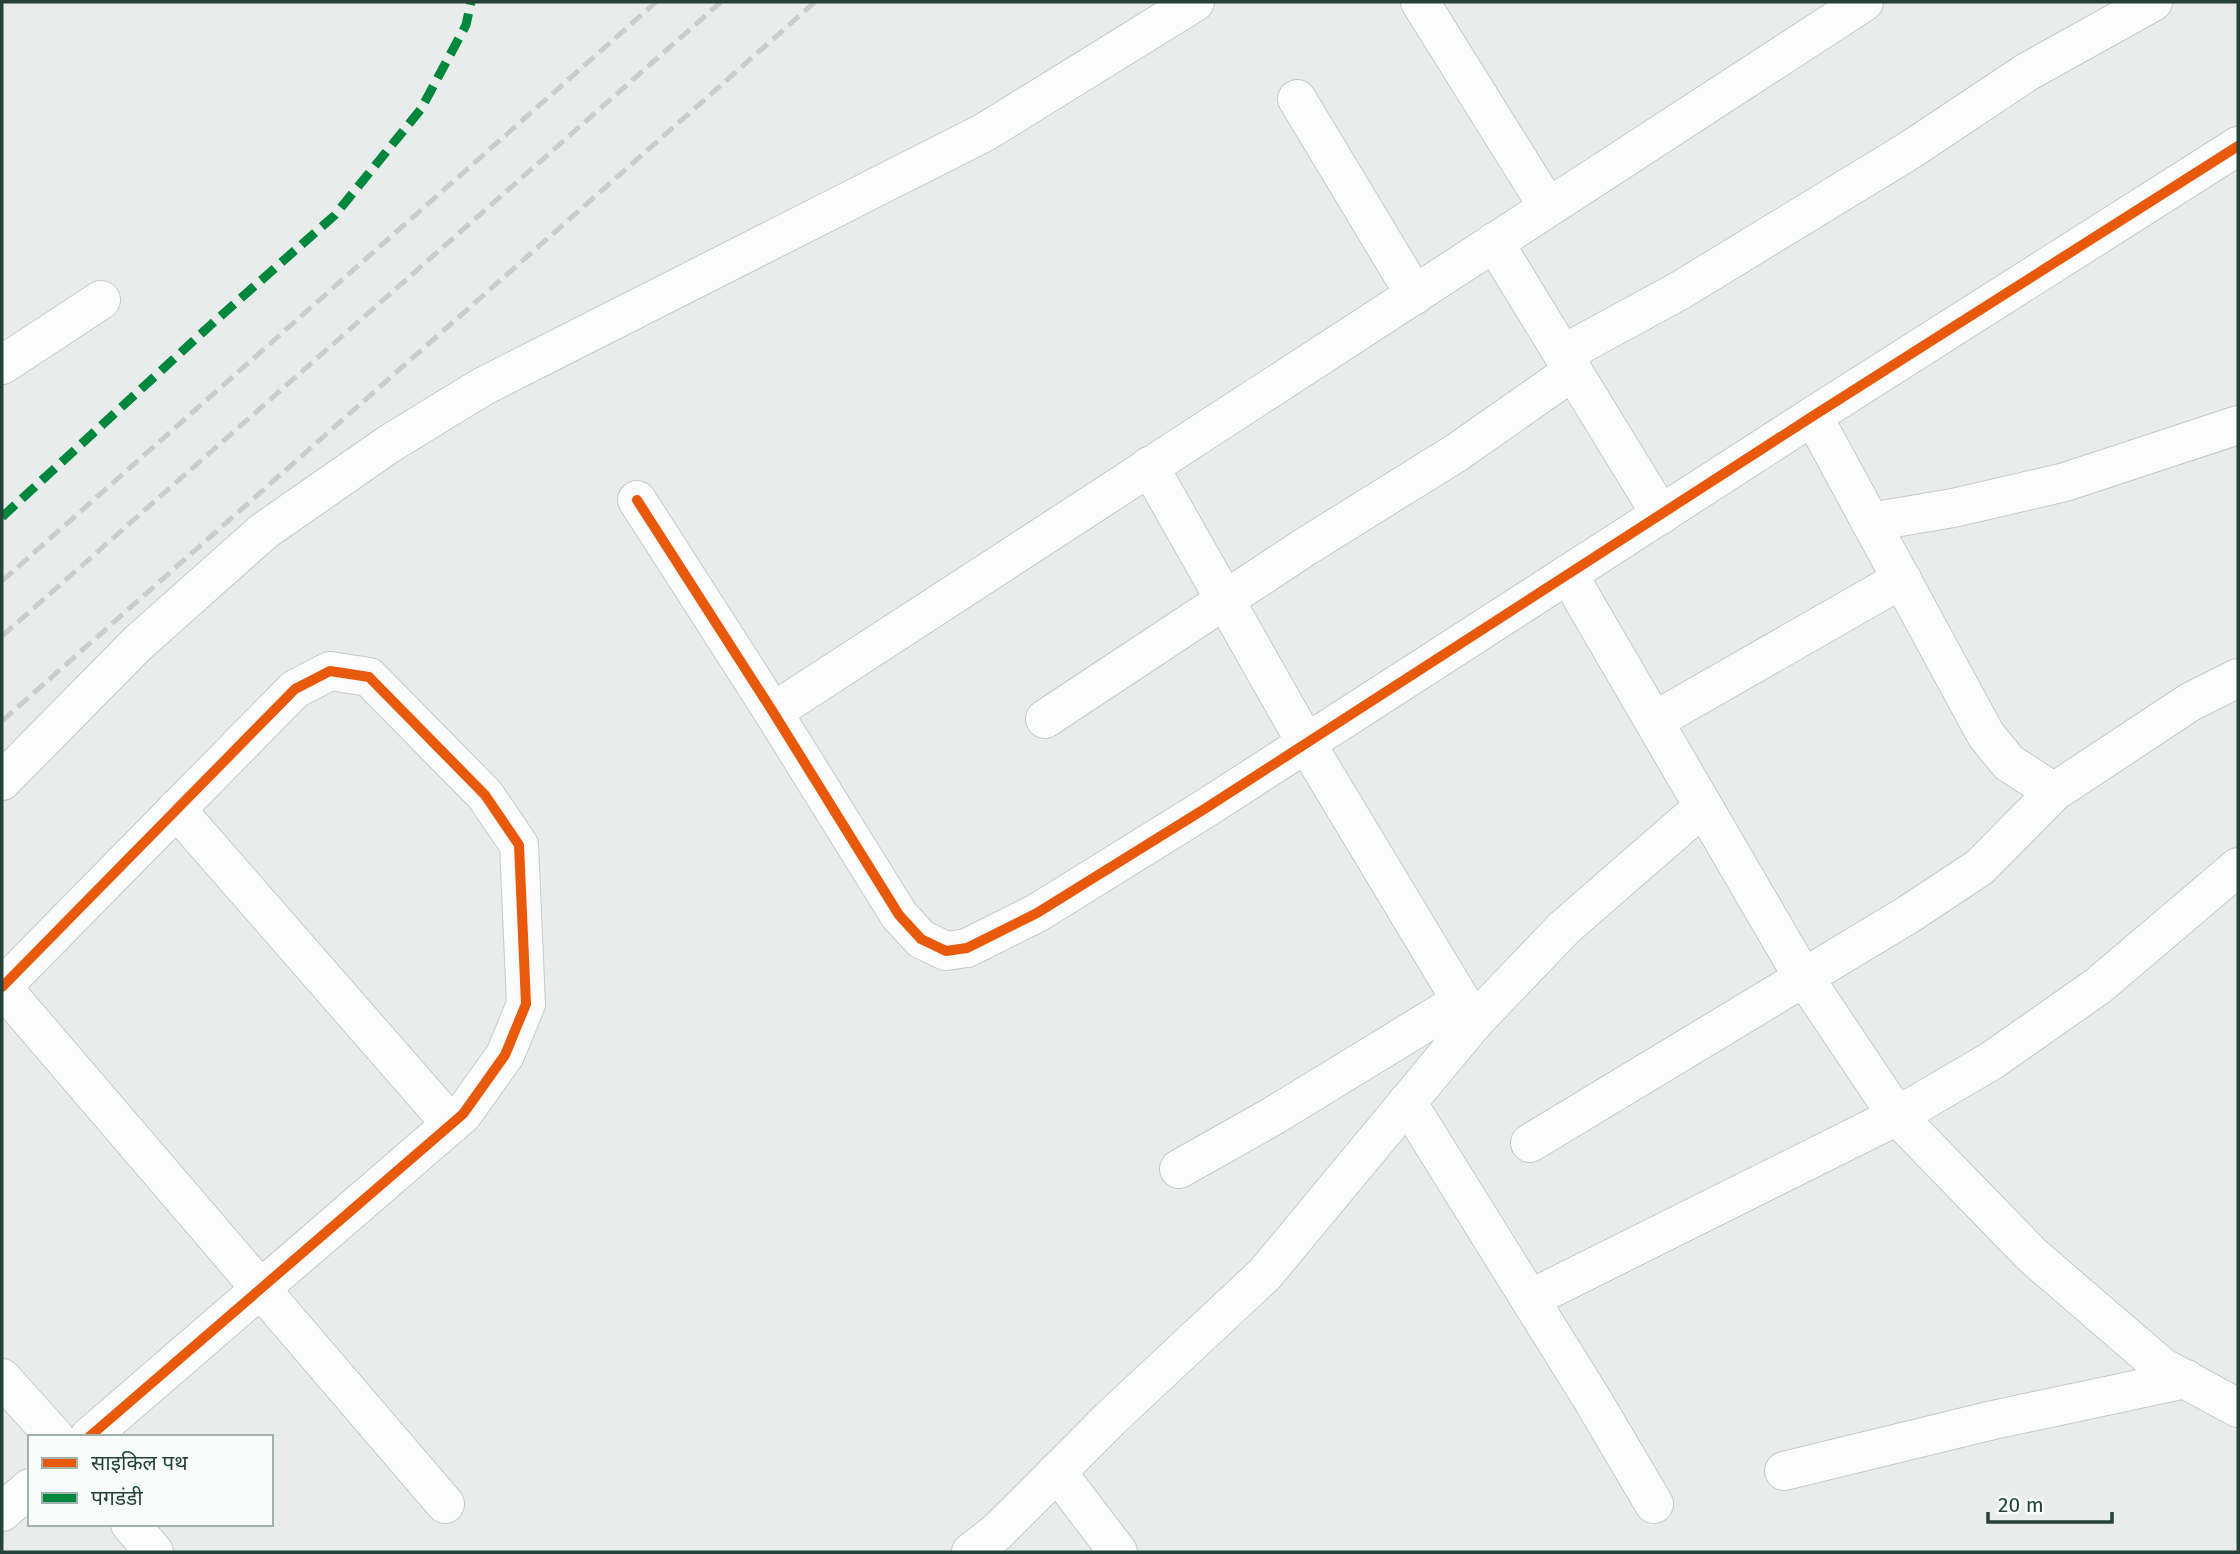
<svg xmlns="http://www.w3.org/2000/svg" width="2240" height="1554" font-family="'Fira Sans','Noto Sans Devanagari',sans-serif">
	<rect width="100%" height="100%" fill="#e8edeb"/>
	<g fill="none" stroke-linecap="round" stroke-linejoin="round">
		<g stroke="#c5cac8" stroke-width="40">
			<g id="minor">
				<polyline points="1420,2 1548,207"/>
				<polyline points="1297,99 1415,295"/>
				<polyline points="1494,242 1661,515"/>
				<polyline points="1563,354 1679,291 1910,150 2027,72 2153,2"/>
				<polyline points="2,365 101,300"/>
				<polyline points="1813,416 1986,735 2009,763 2054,792"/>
				<polyline points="1149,466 1306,743 1474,1022"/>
				<polyline points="637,500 773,712 899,915 921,939 946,951 967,948 1037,913 1206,808 1813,416 2238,146"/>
				<polyline points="1870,522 1953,508 2065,482 2238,425"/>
				<polyline points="1568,574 1794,962 1897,1116 2033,1256 2162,1367 2238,1408"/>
				<polyline points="773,712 1864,2"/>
				<polyline points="1045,719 1305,547 1456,453 1573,371"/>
				<polyline points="1654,721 1902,579"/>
				<polyline points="2,781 137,644 264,531 389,444 482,387 985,132 1195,2"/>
				<polyline points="176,809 451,1124"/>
				<polyline points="2,987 295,689 330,671 369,677 485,795 519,845 526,1004 505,1055 463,1114 89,1437"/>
				<polyline points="2,987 445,1504"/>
				<polyline points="1407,1102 1592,1399 1654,1504"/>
				<polyline points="1530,1143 1909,914 1980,867 2054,792 2190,702 2238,678"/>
				<polyline points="1179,1169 1273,1116 1461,1001"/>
				<polyline points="1530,1299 1897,1116 1991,1061 2098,986 2238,867"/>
				<polyline points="2,1378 55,1437"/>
				<polyline points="1784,1471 1993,1420 2186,1379"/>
				<polyline points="1057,1472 1118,1552"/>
				<polyline points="2,1512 30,1488"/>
				<polyline points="130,1524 154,1552"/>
				<polyline points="971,1552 997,1532 1111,1418 1265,1274 1474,1022 1564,928 1703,807"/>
			</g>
		</g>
		<use href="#minor" stroke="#fcfcfc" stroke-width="38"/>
		<g stroke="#c9cdcc" stroke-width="5" stroke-dasharray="14 7" stroke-linecap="butt">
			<polyline points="2,581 656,2"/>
			<polyline points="2,636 721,2"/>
			<polyline points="2,721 815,2"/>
		</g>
		<polyline stroke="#00873e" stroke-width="9" stroke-dasharray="18 9" stroke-linecap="butt" points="2,517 215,321 335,215 421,109 466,25 471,2"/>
		<g stroke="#f7fbf9" stroke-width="15">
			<g id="cycleway">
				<polyline points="637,500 773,712 899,915 921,939 946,951 967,948 1037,913 1206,808 1813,416 2238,146"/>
				<polyline points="2,987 295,689 330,671 369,677 485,795 519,845 526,1004 505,1055 463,1114 89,1437"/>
			</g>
		</g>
		<use href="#cycleway" stroke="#e8590c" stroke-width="10"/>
	</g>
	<rect width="2240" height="1554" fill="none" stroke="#24423a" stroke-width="7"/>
	<rect x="28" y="1435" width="245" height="91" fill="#f7fbf9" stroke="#a3b1ad" stroke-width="2"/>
	<rect x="42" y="1458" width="35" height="10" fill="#e8590c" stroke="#a3b1ad" stroke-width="2"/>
	<text x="91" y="1470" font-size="21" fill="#24423a">साइकिल पथ</text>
	<rect x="42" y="1493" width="35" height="10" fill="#00873e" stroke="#a3b1ad" stroke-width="2"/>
	<text x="91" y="1505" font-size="21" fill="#24423a">पगडंडी</text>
	<path d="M1988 1512v10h124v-10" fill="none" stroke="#24423a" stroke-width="3.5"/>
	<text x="1998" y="1512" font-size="21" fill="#24423a" stroke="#f7fbf9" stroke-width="5" paint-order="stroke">20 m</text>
</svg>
